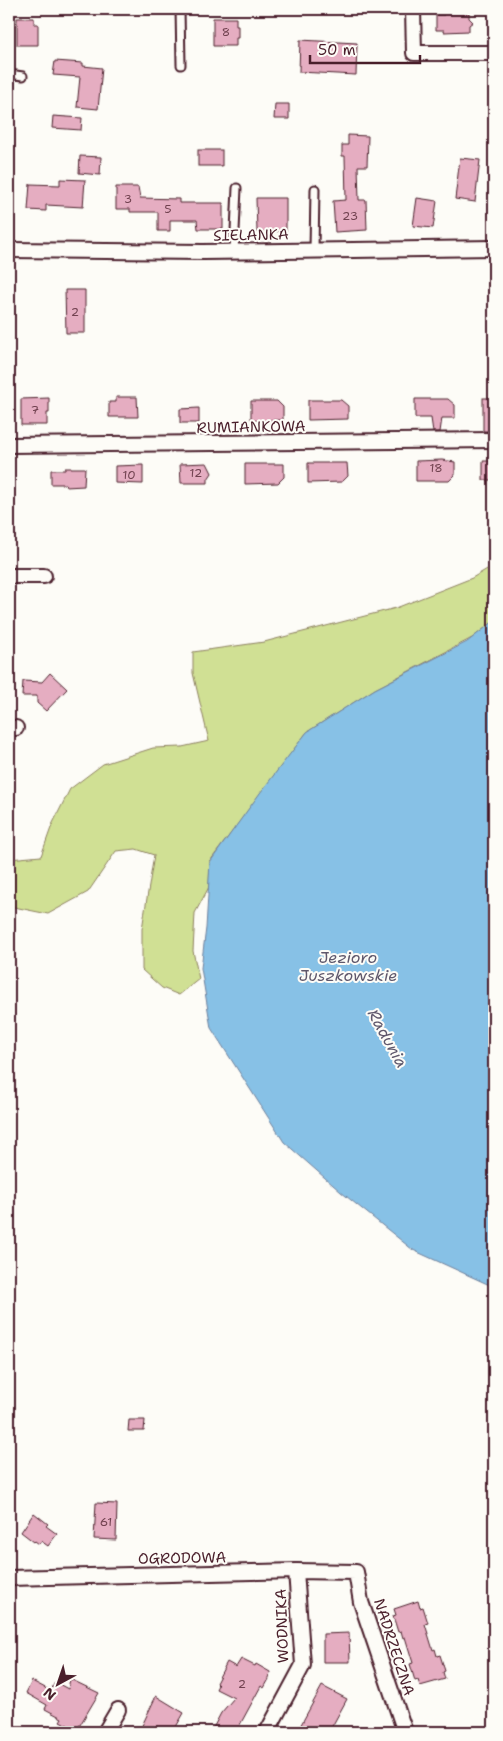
<svg xmlns="http://www.w3.org/2000/svg" width="503" height="1741" font-family="'Shantell Sans',sans-serif">
	<rect width="100%" height="100%" fill="#fdfcf7"/>
	<filter id="ink" filterUnits="userSpaceOnUse"><feTurbulence type="fractalNoise" baseFrequency=".02" numOctaves="2"/><feDisplacementMap in="SourceGraphic" scale="10" xChannelSelector="R" yChannelSelector="G"/><feConvolveMatrix kernelMatrix="1 2 1 2 8 2 1 2 1" color-interpolation-filters="sRGB"/></filter>
	<g filter="url(#ink)">
		<polygon fill="#d0e094" stroke="#8d8060" points="494,565 494,621 472,638 375,689 307,732 210,861 209,887 195,913 193,951 199,979 179,995 162,988 142,970 142,929 154,855 136,849 116,851 88,892 48,914 9,906 9,859 41,856 52,825 70,789 103,764 153,748 182,747 209,741 193,673 193,652 264,642 396,608 472,578"/>
		<polygon fill="#87c1e6" stroke="#6f809b" points="494,621 494,1287 413,1250 341,1192 284,1142 211,1028 201,968 206,928 210,862 260,793 307,732 375,689 467,642"/>
		<g fill="#e5adc1" stroke="#4a1f2b">
			<polygon points="452,12 469,13 469,18 473,22 469,25 469,31 444,32 444,30 436,30 436,15 444,15 444,13"/>
			<polygon points="17,18 34,18 34,24 38,24 38,45 17,45"/>
			<polygon points="213,18 236,18 236,26 238,26 238,38 236,38 236,46 213,46"/>
			<polygon points="300,40 357,43 356,75 299,72"/>
			<polygon points="55,61 83,63 83,66 102,68 98,109 77,107 80,77 53,75"/>
			<polygon points="275,104 289,104 289,119 274,119"/>
			<polygon points="53,116 82,118 81,130 52,128"/>
			<polygon points="348,135 368,136 367,166 358,166 359,200 366,200 367,230 335,232 333,201 346,200 345,156 342,156 342,145 348,145"/>
			<rect x="198" y="150" width="24" height="16"/>
			<polygon points="80,156 101,157 100,175 79,173"/>
			<polygon points="460,158 480,160 475,202 455,199"/>
			<polygon points="60,179 85,180 83,207 46,205 46,211 28,210 30,184 60,185"/>
			<polygon points="116,187 138,187 140,198 179,199 179,203 223,203 223,229 198,229 197,220 170,220 170,231 158,231 158,212 130,212 130,209 116,209"/>
			<polygon points="256,198 286,198 286,231 257,232"/>
			<polygon points="417,198 437,201 433,228 413,226"/>
			<polygon points="65,290 85,290 85,333 66,333"/>
			<polygon points="116,397 137,397 138,417 109,417 109,402 116,402"/>
			<polygon points="49,398 49,413 47,413 47,425 21,425 21,399"/>
			<rect x="483" y="398" width="11" height="33"/>
			<polygon points="415,399 448,399 455,405 455,418 442,418 440,432 433,432 431,418 415,418"/>
			<polygon points="308,400 341,400 348,406 348,419 308,420"/>
			<polygon points="251,401 277,401 283,407 283,420 270,420 270,422 251,420"/>
			<polygon points="199,408 199,423 180,423 180,409"/>
			<polygon points="442,460 455,462 455,475 449,481 416,481 416,461"/>
			<rect x="483" y="461" width="11" height="19"/>
			<polygon points="207,463 212,473 208,479 208,483 181,483 180,464"/>
			<polygon points="308,463 347,463 348,476 342,482 308,483"/>
			<polygon points="245,464 284,464 284,477 278,483 245,484"/>
			<polygon points="143,465 143,484 115,483 115,466"/>
			<polygon points="65,468 85,468 84,486 66,487 65,484 51,484 51,470 65,470"/>
			<polygon points="50,673 67,689 46,711 37,703 37,696 22,696 23,681 42,682"/>
			<polygon points="129,1420 145,1420 144,1431 128,1431"/>
			<polygon points="96,1503 117,1504 116,1540 94,1539"/>
			<polygon points="34,1513 48,1524 46,1526 57,1534 48,1546 41,1541 39,1544 35,1541 34,1542 21,1532"/>
			<polygon points="418,1601 420,1608 423,1607 428,1623 425,1624 433,1650 435,1649 437,1656 440,1655 445,1671 443,1672 445,1679 420,1686 418,1680 415,1681 410,1664 413,1663 405,1637 403,1638 401,1631 398,1632 393,1616 396,1615 394,1609"/>
			<polygon points="349,1633 350,1662 323,1662 323,1634"/>
			<polygon points="241,1659 255,1666 256,1664 270,1672 269,1679 264,1688 261,1686 236,1732 211,1732 221,1713 234,1698 216,1689 218,1685 216,1683 227,1662 236,1667"/>
			<polygon points="70,1679 99,1693 77,1730 60,1721 62,1718 45,1709 47,1705 26,1693 32,1681 51,1691 55,1682 68,1689"/>
			<polygon points="322,1686 347,1699 329,1732 297,1732"/>
			<polygon points="156,1696 184,1713 173,1732 139,1732"/>
		</g>
		<g fill="none" stroke-linecap="round" stroke-linejoin="round">
			<g stroke="#4a1f2b" stroke-width="11">
				<g id="lane">
					<polyline points="180,9 181,65"/>
					<polyline points="9,74 23,76"/>
					<polyline points="314,250 315,189"/>
					<polyline points="234,252 237,188"/>
				</g>
			</g>
			<g stroke="#4a1f2b" stroke-width="18">
				<g id="street">
					<polyline points="413,9 414,53 494,53"/>
					<polyline points="9,250 203,252 494,248"/>
					<polyline points="9,445 494,440"/>
					<polyline points="9,576 44,576"/>
					<polyline points="9,728 16,728"/>
					<polyline points="9,1578 296,1571 356,1572 361,1602 405,1732"/>
					<polyline points="105,1732 118,1710"/>
					<polyline points="267,1732 303,1665 296,1571"/>
				</g>
			</g>
			<use href="#lane" stroke="#fdfcf7" stroke-width="7"/>
			<use href="#street" stroke="#fdfcf7" stroke-width="14"/>
		</g>
	</g>
	<g text-anchor="middle" stroke-width="4" stroke-linejoin="round" paint-order="stroke">
		<g font-size="12" fill="#714250">
			<text x="226" y="36">8</text>
			<text x="128" y="203">3</text>
			<text x="168" y="213">5</text>
			<text x="350" y="220">23</text>
			<text x="75" y="316">2</text>
			<text x="35" y="414">7</text>
			<text x="436" y="472">18</text>
			<text x="196" y="477">12</text>
			<text x="129" y="479">10</text>
			<text x="106" y="1526">61</text>
			<text x="242" y="1688">2</text>
		</g>
		<g font-size="15" fill="#4a1f2b" stroke="#fdfcf7">
			<text transform="translate(251 235) rotate(-1)" y="5">SIELANKA</text>
			<text transform="translate(251 427) rotate(-1)" y="5">RUMIANKOWA</text>
			<text transform="translate(182 1558) rotate(-1)" y="5">OGRODOWA</text>
			<text transform="translate(282 1626) rotate(-92)" y="5">WODNIKA</text>
			<text transform="translate(394 1647) rotate(72)" y="5">NADRZECZNA</text>
		</g>
		<g font-size="16" font-style="italic" fill="#5f586c" stroke="#fdfcf7">
			<text x="348" y="963">Jezioro<tspan x="348" dy="18">Juszkowskie</tspan></text>
			<text transform="translate(388 1038) rotate(61)" y="6">Radunia</text>
		</g>
	</g>
	<rect width="503" height="1741" fill="none" stroke="#fdfcf7" stroke-width="30"/>
	<rect x="15" y="15" width="473" height="1711" fill="none" stroke="#4a1f2b" stroke-width="2" filter="url(#ink)"/>
	<g transform="translate(58 1684) rotate(220)" stroke="#fdfcf7" stroke-width="4" paint-order="stroke">
	<path d="M0-4L9 19L0 12L-9 19Z" fill="#4a1f2b"/>
	<text y="-8" font-size="14" font-weight="bold" text-anchor="middle" fill="#4a1f2b">N</text>
	</g>
	<path d="M310 55v8h110v-8" fill="none" stroke="#4a1f2b" stroke-width="2.5"/>
	<text x="318" y="55" font-size="15" fill="#4a1f2b" stroke="#fdfcf7" stroke-width="4" paint-order="stroke">50 m</text>
</svg>
